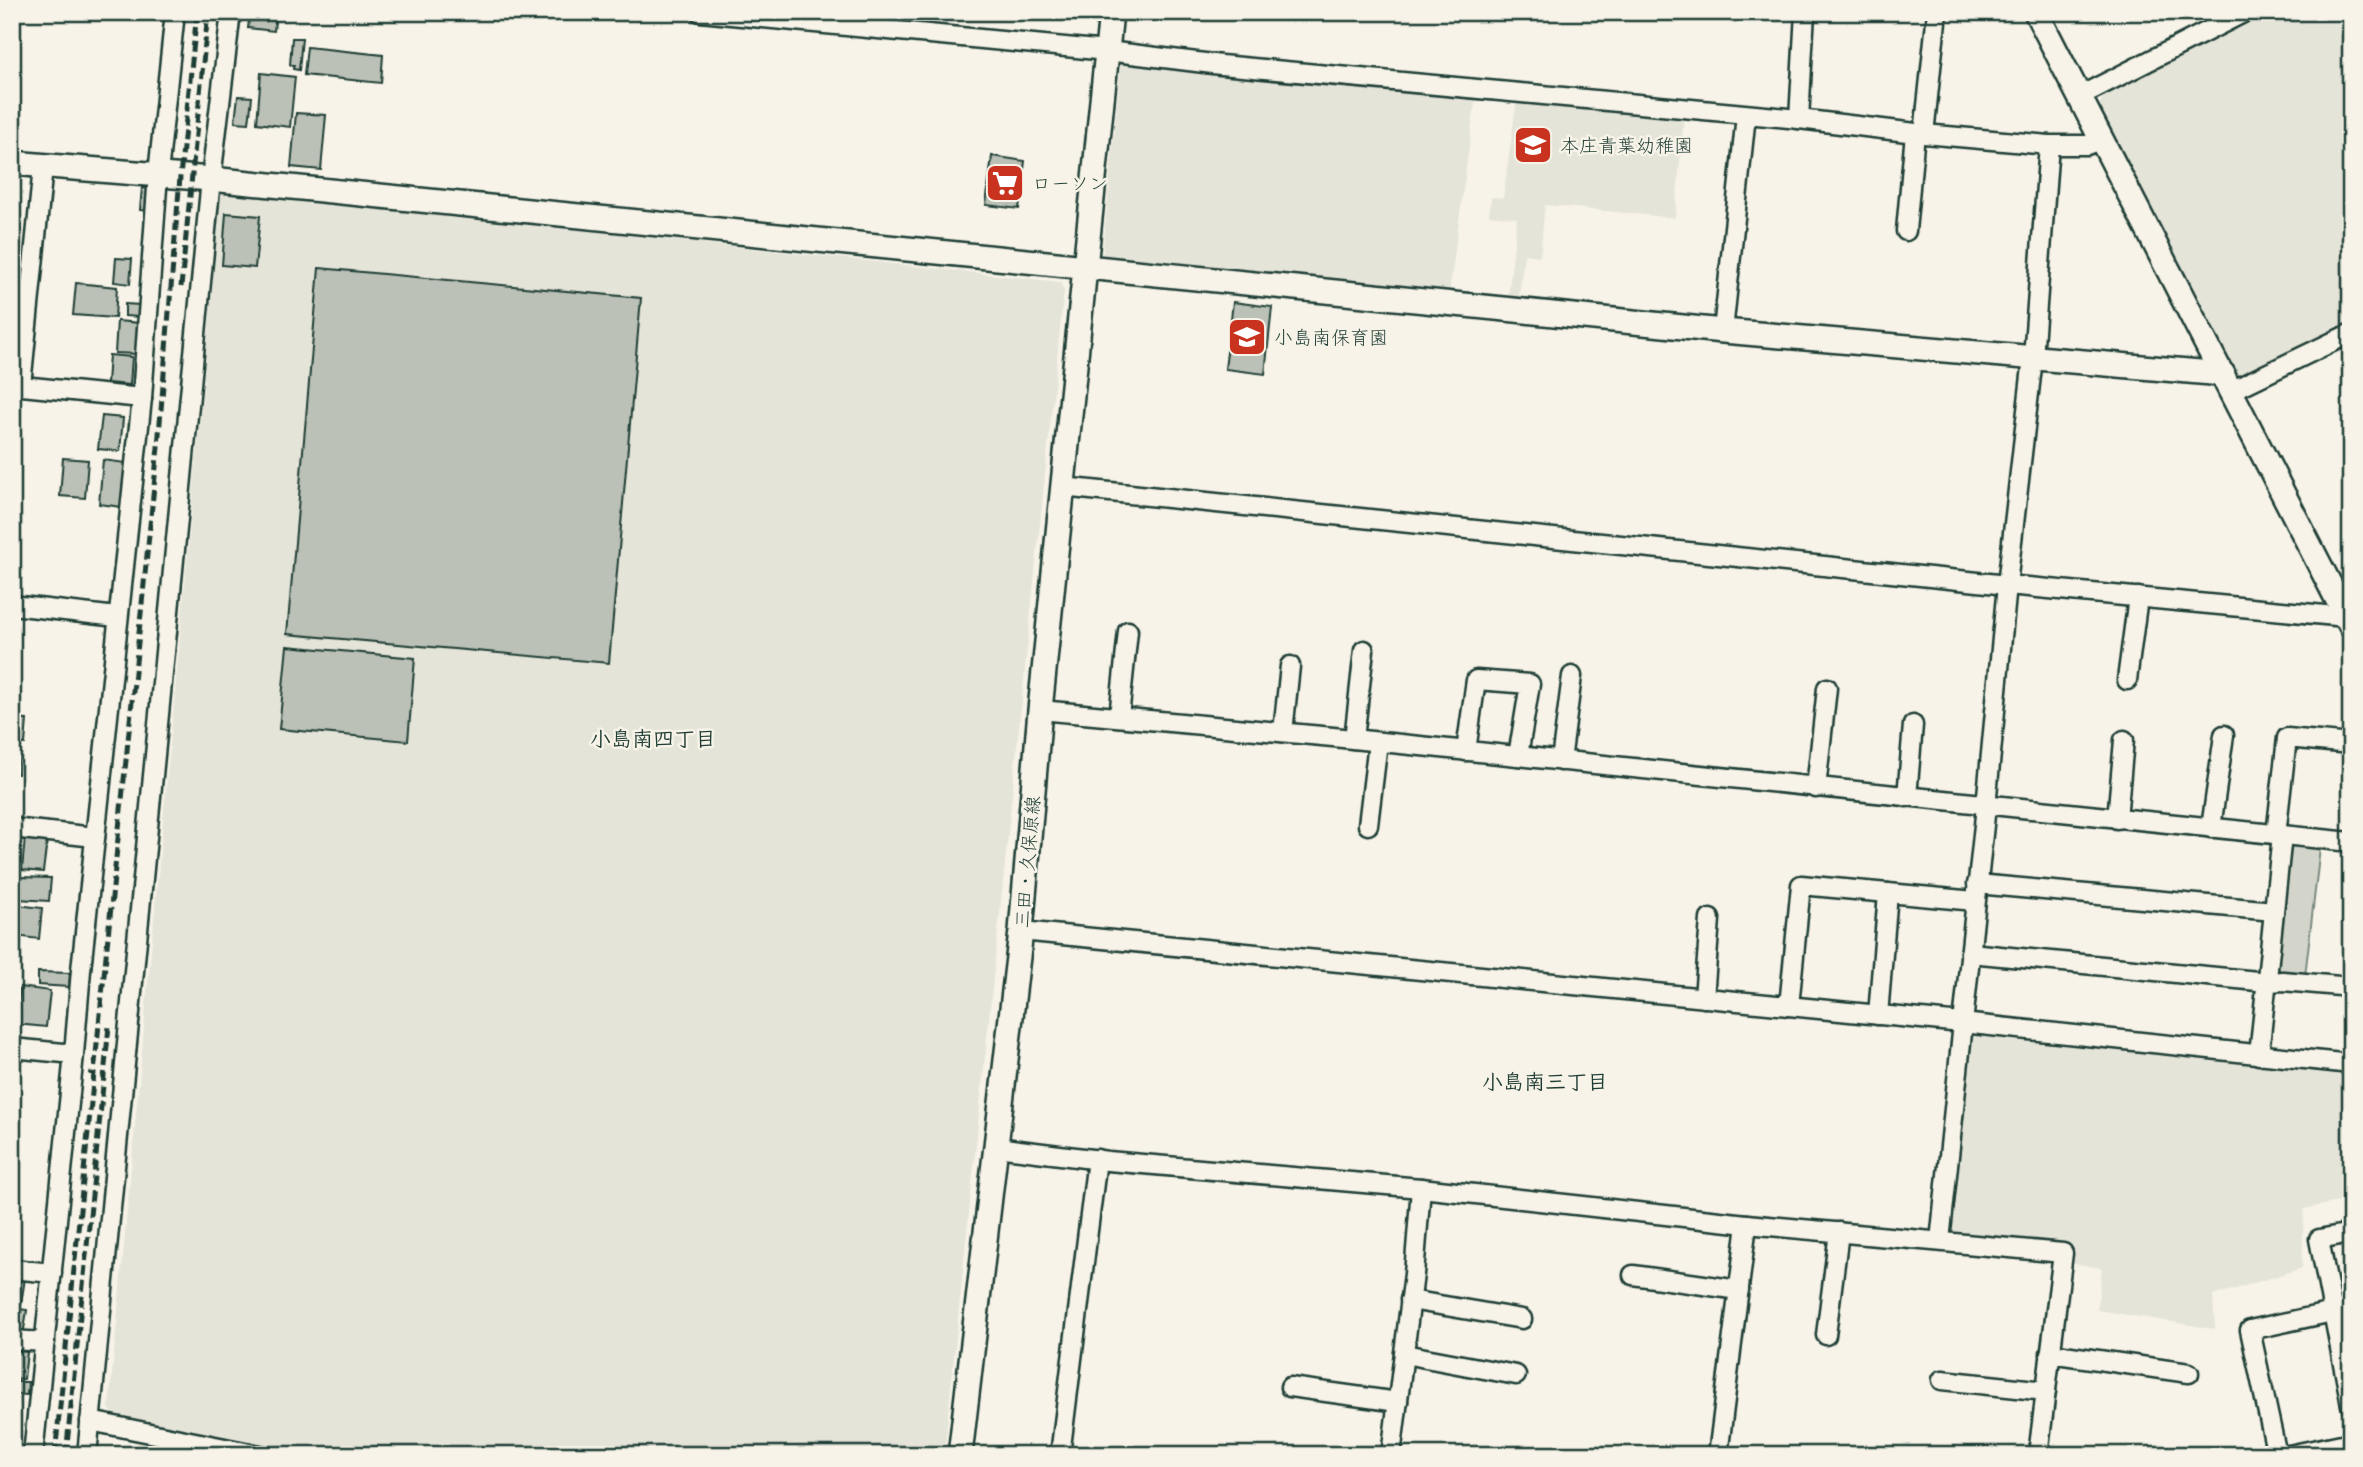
<svg xmlns="http://www.w3.org/2000/svg" width="2363" height="1467" font-family="Pangolin,'Klee One',sans-serif">
	<rect width="100%" height="100%" fill="#f7f3e8"/>
	<filter id="ink" filterUnits="userSpaceOnUse"><feTurbulence type="fractalNoise" baseFrequency=".0143" numOctaves="2"/><feDisplacementMap in="SourceGraphic" scale="14" xChannelSelector="R" yChannelSelector="G"/><feConvolveMatrix kernelMatrix="1 2 1 2 8 2 1 2 1" color-interpolation-filters="sRGB"/></filter>
	<g filter="url(#ink)">
		<g fill="#e5e4d9">
			<polygon points="2262,12 2351,12 2351,327 2240,380 2098,108 2103,97"/>
			<polygon points="1121,62 1476,95 1449,294 1102,257"/>
			<polygon points="1517,98 1684,116 1675,218 1545,205 1540,256 1524,254 1519,298 1508,297 1517,218 1489,215 1491,197 1503,198"/>
			<polygon points="221,191 1060,282 1064,291 944,1455 312,1455 116,1418 109,1408"/>
			<polygon points="1973,1036 2351,1071 2351,1199 2304,1209 2302,1268 2213,1296 2215,1329 2097,1310 2102,1268 2068,1263 2070,1247 1947,1235 1967,1038"/>
		</g>
		<polygon fill="#d3d5ca" stroke="#79897f" stroke-width="2" points="2295,844 2320,848 2305,976 2283,974 2277,967 2287,848"/>
		<g fill="#bbc1b6" stroke="#1f3d34" stroke-width="2">
			<polygon points="250,12 276,12 274,31 248,28"/>
			<polygon points="292,38 302,38 299,70 293,69 294,65 290,65"/>
			<polygon points="307,47 383,55 381,83 304,75"/>
			<polygon points="261,73 295,77 290,127 257,123"/>
			<polygon points="238,96 252,97 249,123 235,122"/>
			<polygon points="296,113 326,115 321,170 291,167"/>
			<polygon points="992,156 1025,161 1019,209 986,205"/>
			<polygon points="142,188 153,188 153,212 140,210"/>
			<polygon points="226,213 260,216 255,268 222,265"/>
			<polygon points="116,258 132,259 130,284 114,282"/>
			<polygon points="319,268 641,298 609,663 287,634"/>
			<polygon points="76,283 117,287 115,318 73,315"/>
			<polygon points="1233,302 1272,307 1265,374 1225,369"/>
			<polygon points="125,304 140,305 139,317 125,316"/>
			<polygon points="117,321 140,323 138,354 115,353"/>
			<polygon points="109,355 132,357 130,385 107,383"/>
			<polygon points="102,416 123,418 120,451 98,449"/>
			<polygon points="63,458 88,460 85,498 60,496"/>
			<polygon points="103,460 126,463 122,507 99,504"/>
			<polygon points="287,646 415,658 408,741 279,729"/>
			<polygon points="12,719 27,720 25,744 12,743"/>
			<polygon points="12,747 19,748 18,774 12,774"/>
			<polygon points="25,837 47,840 43,872 22,870"/>
			<polygon points="19,877 51,878 49,901 18,899"/>
			<polygon points="18,905 42,908 39,939 15,936"/>
			<polygon points="38,972 70,973 69,987 38,985"/>
			<polygon points="20,987 50,991 46,1027 16,1024"/>
			<polygon points="12,1276 18,1277 14,1303 12,1303"/>
			<polygon points="18,1277 25,1278 21,1304 14,1303"/>
			<polygon points="12,1308 27,1310 23,1336 12,1334"/>
			<polygon points="12,1350 27,1352 24,1379 12,1378"/>
			<polygon points="15,1382 28,1382 27,1395 14,1394"/>
			<polygon points="12,1399 18,1399 15,1443 12,1442"/>
		</g>
		<g fill="none" stroke-linecap="round" stroke-linejoin="round">
			<g stroke="#1f3d34" stroke-width="23">
				<g id="minor">
					<polyline points="700,12 1107,51 1221,65 1799,119 1924,134 2049,145 2087,145 2102,139"/>
					<polyline points="2080,96 2245,12"/>
					<polyline points="1799,119 1805,12"/>
					<polyline points="1924,134 1937,12"/>
					<polyline points="1906,231 1915,133"/>
					<polyline points="1723,331 1746,115"/>
					<polyline points="12,385 142,398"/>
					<polyline points="21,385 43,167"/>
					<polyline points="2231,391 2351,333"/>
					<polyline points="1062,487 2007,585 2346,617"/>
					<polyline points="12,605 117,617"/>
					<polyline points="2127,680 2138,597"/>
					<polyline points="1040,710 1333,737 2351,842"/>
					<polyline points="1119,717 1128,631"/>
					<polyline points="1283,732 1290,666"/>
					<polyline points="1354,739 1364,650"/>
					<polyline points="1466,751 1476,680 1530,684 1518,756"/>
					<polyline points="1561,761 1572,676"/>
					<polyline points="1816,788 1827,688"/>
					<polyline points="1907,797 1913,725"/>
					<polyline points="2117,819 2124,740"/>
					<polyline points="1368,825 1378,742"/>
					<polyline points="12,828 95,837"/>
					<polyline points="2211,828 2224,735"/>
					<polyline points="2276,835 2287,738 2351,744"/>
					<polyline points="1977,884 2274,911"/>
					<polyline points="1021,931 1962,1023 2351,1064"/>
					<polyline points="1970,953 2268,982 2283,981 2351,987"/>
					<polyline points="1704,998 1710,919"/>
					<polyline points="1789,1006 1801,885 1975,901"/>
					<polyline points="1878,1015 1888,893"/>
					<polyline points="12,1048 74,1054"/>
					<polyline points="2259,1055 2282,835"/>
					<polyline points="996,1147 1108,1161 1421,1188 1747,1224 2063,1253 2038,1455"/>
					<polyline points="2351,1233 2319,1239 2351,1405"/>
					<polyline points="1940,1241 1986,806 2007,585 2033,358 2049,145"/>
					<polyline points="12,1269 52,1273"/>
					<polyline points="1633,1275 1739,1290"/>
					<polyline points="1410,1300 1522,1319"/>
					<polyline points="1826,1335 1839,1232"/>
					<polyline points="12,1340 45,1342"/>
					<polyline points="2050,1353 2189,1373"/>
					<polyline points="1404,1354 1516,1375"/>
					<polyline points="1942,1380 2046,1391"/>
					<polyline points="1290,1387 1398,1402"/>
					<polyline points="90,1421 260,1455"/>
					<polyline points="33,1455 74,1054 81,970 142,398 158,174 175,12"/>
					<polyline points="87,1455 211,179 231,12"/>
					<polyline points="1060,1455 1097,1159"/>
					<polyline points="1391,1455 1414,1274 1421,1188"/>
					<polyline points="1718,1455 1747,1224"/>
					<polyline points="2277,1455 2250,1330 2351,1308"/>
					<polyline points="2289,1455 2351,1442"/>
				</g>
			</g>
			<g stroke="#1f3d34" stroke-width="28">
				<g id="tertiary">
					<polyline points="2036,12 2351,626"/>
					<polyline points="12,163 211,179 1723,331 2223,374"/>
					<polyline points="960,1455 1021,931 1040,710 1111,12"/>
				</g>
			</g>
			<polyline stroke="#1f3d34" stroke-width="3.5" stroke-dasharray="7 5" stroke-linecap="butt" points="89,1073 105,1075"/>
			<use href="#minor" stroke="#f7f3e8" stroke-width="18"/>
			<use href="#tertiary" stroke="#f7f3e8" stroke-width="23"/>
			<g stroke="#1f3d34" stroke-width="5" stroke-dasharray="10 5" stroke-linecap="butt">
				<polyline points="181,287 208,12"/>
				<polyline points="55,1455 158,447 180,177 197,12"/>
				<polyline points="66,1455 109,1026"/>
			</g>
		</g>
	</g>
	<defs>
		<g id="school-square" transform="scale(2.0125)"><rect x="-9" y="-9" width="18" height="18" rx="4" fill="#c8321e" stroke="#f7f3e8"/><path d="M0-5L7-2L0 1L-7-2ZM-4 1L0 2.5L4 1V4Q0 6-4 4Z" fill="#fff"/></g>
		<g id="supermarket-square" transform="scale(2.0125)"><rect x="-9" y="-9" width="18" height="18" rx="4" fill="#c8321e" stroke="#f7f3e8"/><path d="M-6-5.5h2.5l.6 2H6L4.5 2H-2.5L-4.4-4H-6ZM-1.5 3.2a1.3 1.3 0 1 0 .1 0ZM3 3.2a1.3 1.3 0 1 0 .1 0Z" fill="#fff"/></g>
	</defs>
	<g fill-rule="evenodd">
		<use href="#school-square" x="1533" y="145"/>
		<use href="#supermarket-square" x="1005" y="183"/>
		<use href="#school-square" x="1247" y="337"/>
	</g>
	<g text-anchor="middle" stroke-width="5" stroke-linejoin="round" paint-order="stroke">
		<g font-size="19" fill="#1f3d34" stroke="#f7f3e8" text-anchor="start">
			<text x="1560" y="152">本庄青葉幼稚園</text>
			<text x="1032" y="190">ローソン</text>
			<text x="1274" y="344">小島南保育園</text>
		</g>
		<g font-size="19" fill="#1f3d34" stroke="#f7f3e8">
			<text transform="translate(1027 862) rotate(-85)" y="7">三田・久保原線</text>
		</g>
		<g font-size="21" font-weight="bold" fill="#1f3d34" stroke="#f7f3e8">
			<text x="653" y="746">小島南四丁目</text>
			<text x="1545" y="1089">小島南三丁目</text>
		</g>
	</g>
	<rect width="2363" height="1467" fill="none" stroke="#f7f3e8" stroke-width="42"/>
	<rect x="21" y="21" width="2321" height="1425" fill="none" stroke="#1f3d34" stroke-width="2.5" filter="url(#ink)"/>
</svg>
